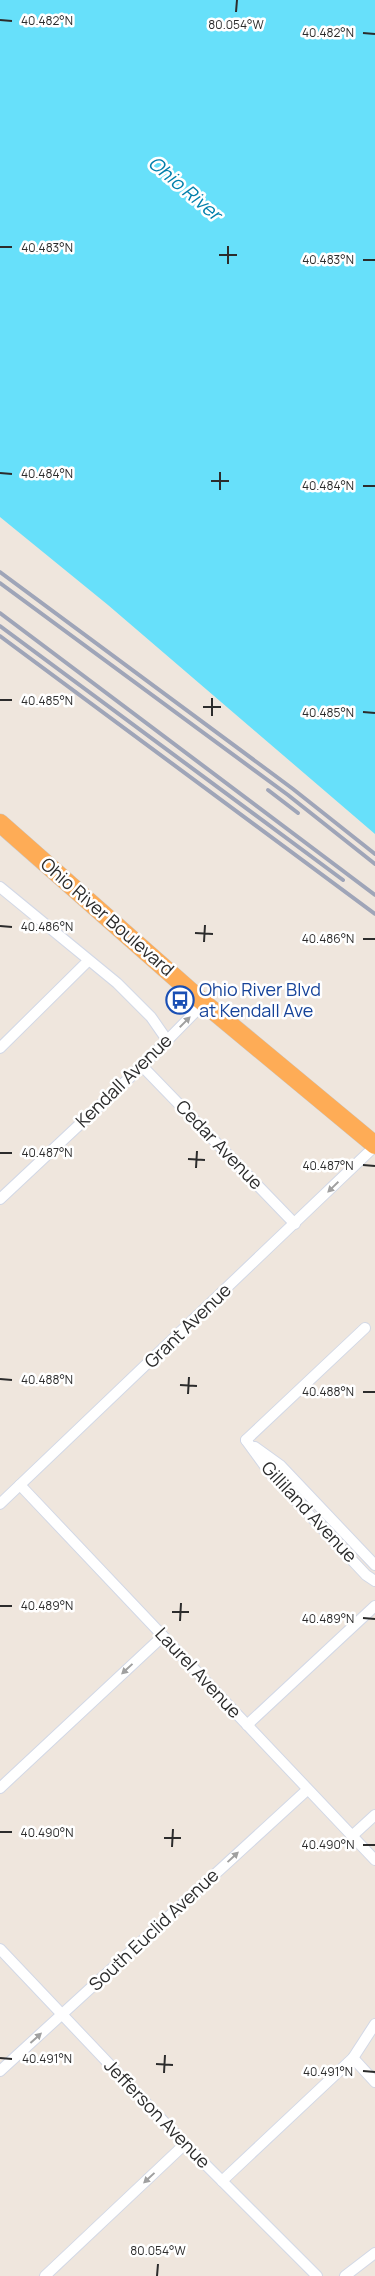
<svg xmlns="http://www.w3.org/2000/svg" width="375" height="2276" font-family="Manrope,sans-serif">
	<rect width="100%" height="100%" fill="#efe6dd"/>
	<polygon fill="#67e0fa" points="0,0 375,0 375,834 108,605 0,517"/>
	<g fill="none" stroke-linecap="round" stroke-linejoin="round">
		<g stroke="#d2d8e6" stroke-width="12">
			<g id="minor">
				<polyline points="0,887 117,983 151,1017 167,1040"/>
				<polyline points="0,1048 88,961"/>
				<polyline points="142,1066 295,1224"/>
				<polyline points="0,1199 142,1066 204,1003"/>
				<polyline points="246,1440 270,1473 366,1575 375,1581"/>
				<polyline points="246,1440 365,1328"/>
				<polyline points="255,1447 280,1465 375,1565"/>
				<polyline points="20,1485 375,1860"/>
				<polyline points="0,1504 375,1146"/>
				<polyline points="247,1725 375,1606"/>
				<polyline points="0,1788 163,1636"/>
				<polyline points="352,1836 375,1815"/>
				<polyline points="0,1949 185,2144 317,2276"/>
				<polyline points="353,2058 375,2082"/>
				<polyline points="0,2071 307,1790"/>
				<polyline points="222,2181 353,2058 375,2024"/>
				<polyline points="45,2276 185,2144"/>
				<polyline points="345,2276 375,2253"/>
			</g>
		</g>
		<g stroke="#c8c8c8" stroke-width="19">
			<polyline id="trunk" points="0,823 204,1003 375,1145"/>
		</g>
		<use href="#minor" stroke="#fff" stroke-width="10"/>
		<use href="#trunk" stroke="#feac56" stroke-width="18"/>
		<g stroke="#9fa5b8" stroke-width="4">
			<polyline points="0,572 293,789 375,854"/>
			<polyline points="0,583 288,795 375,864"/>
			<polyline points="0,613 375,895"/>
			<polyline points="0,626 343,880"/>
			<polyline points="0,636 375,914"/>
			<polyline points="268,790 298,813"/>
		</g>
	</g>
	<defs><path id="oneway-solid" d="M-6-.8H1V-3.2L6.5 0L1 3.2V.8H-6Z" transform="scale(1.25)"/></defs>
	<g fill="#a0a0a0">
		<use href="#oneway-solid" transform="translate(185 1022) rotate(-45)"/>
		<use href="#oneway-solid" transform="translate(333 1187) rotate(136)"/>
		<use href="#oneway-solid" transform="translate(127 1669) rotate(137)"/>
		<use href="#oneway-solid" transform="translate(233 1857) rotate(-43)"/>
		<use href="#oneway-solid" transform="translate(36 2038) rotate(-42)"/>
		<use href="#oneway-solid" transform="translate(149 2178) rotate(137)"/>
	</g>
	<path fill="none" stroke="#2c2c2c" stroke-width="2" d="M 236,12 L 237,0M 0,20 L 12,21M 363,33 L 375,34M 0,247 L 12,247M 219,255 L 237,255M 363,260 L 375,260M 228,264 L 228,246M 0,473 L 12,474M 211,481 L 229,481M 363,486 L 375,486M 220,490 L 220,472M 0,700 L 12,700M 203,707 L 221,707M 363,712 L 375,713M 212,716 L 212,698M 0,926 L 12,927M 195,933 L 213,934M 363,939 L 375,939M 204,942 L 205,925M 0,1153 L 12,1153M 188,1159 L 205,1160M 363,1165 L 375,1166M 196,1168 L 197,1151M 0,1379 L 12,1380M 180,1385 L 197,1386M 363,1392 L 375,1392M 188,1394 L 189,1377M 0,1606 L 12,1606M 172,1612 L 189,1612M 363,1618 L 375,1619M 180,1621 L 181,1603M 0,1832 L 12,1832M 164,1838 L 181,1838M 363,1845 L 375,1845M 172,1847 L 173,1829M 0,2058 L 12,2059M 156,2064 L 173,2065M 363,2071 L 375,2072M 164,2073 L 165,2055M 157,2276 L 158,2264"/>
	<defs>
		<g id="bus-ring" transform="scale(1.4375)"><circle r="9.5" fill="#fff" stroke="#1a4fb4" stroke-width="1.5"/><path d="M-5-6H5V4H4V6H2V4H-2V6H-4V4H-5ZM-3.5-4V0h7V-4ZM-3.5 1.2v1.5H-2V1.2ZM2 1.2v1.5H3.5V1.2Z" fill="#1a4fb4"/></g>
	</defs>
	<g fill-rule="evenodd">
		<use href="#bus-ring" x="180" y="1000"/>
	</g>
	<g text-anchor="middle" stroke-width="5" stroke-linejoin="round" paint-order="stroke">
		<g font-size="18" fill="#2c2c2c" stroke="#fff">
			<text transform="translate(107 917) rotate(41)" y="6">Ohio River Boulevard</text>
			<text transform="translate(124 1081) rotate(-44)" y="6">Kendall Avenue</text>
			<text transform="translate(219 1145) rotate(46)" y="6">Cedar Avenue</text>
			<text transform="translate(188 1326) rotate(-44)" y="6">Grant Avenue</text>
			<text transform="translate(309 1512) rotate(47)" y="6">Gilliland Avenue</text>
			<text transform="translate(198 1673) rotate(47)" y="6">Laurel Avenue</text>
			<text transform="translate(154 1930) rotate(-43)" y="6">South Euclid Avenue</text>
			<text transform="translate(157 2114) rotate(46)" y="6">Jefferson Avenue</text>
		</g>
		<g font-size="18" fill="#164399" stroke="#fff" text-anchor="start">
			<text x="199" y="996">Ohio River Blvd<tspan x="199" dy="21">at Kendall Ave</tspan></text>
		</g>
		<g font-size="19" font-style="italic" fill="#017fab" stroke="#fff">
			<text transform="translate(185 188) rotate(40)" y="7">Ohio River</text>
		</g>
	</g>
	<g font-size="12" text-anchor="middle" fill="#2c2c2c" stroke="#fff" stroke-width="5" stroke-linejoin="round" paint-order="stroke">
		<text x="47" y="25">40.482°N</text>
		<text x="236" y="29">80.054°W</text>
		<text x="328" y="37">40.482°N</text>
		<text x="47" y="252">40.483°N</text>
		<text x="328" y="264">40.483°N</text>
		<text x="47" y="478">40.484°N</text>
		<text x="328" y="490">40.484°N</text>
		<text x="47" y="705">40.485°N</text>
		<text x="328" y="717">40.485°N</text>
		<text x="47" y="931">40.486°N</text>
		<text x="328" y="943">40.486°N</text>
		<text x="47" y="1157">40.487°N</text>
		<text x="328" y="1170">40.487°N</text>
		<text x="47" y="1384">40.488°N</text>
		<text x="328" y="1396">40.488°N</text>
		<text x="47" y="1610">40.489°N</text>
		<text x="328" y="1623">40.489°N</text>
		<text x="47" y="1837">40.490°N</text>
		<text x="328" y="1849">40.490°N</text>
		<text x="47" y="2063">40.491°N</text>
		<text x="328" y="2076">40.491°N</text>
		<text x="158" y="2255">80.054°W</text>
	</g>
</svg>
